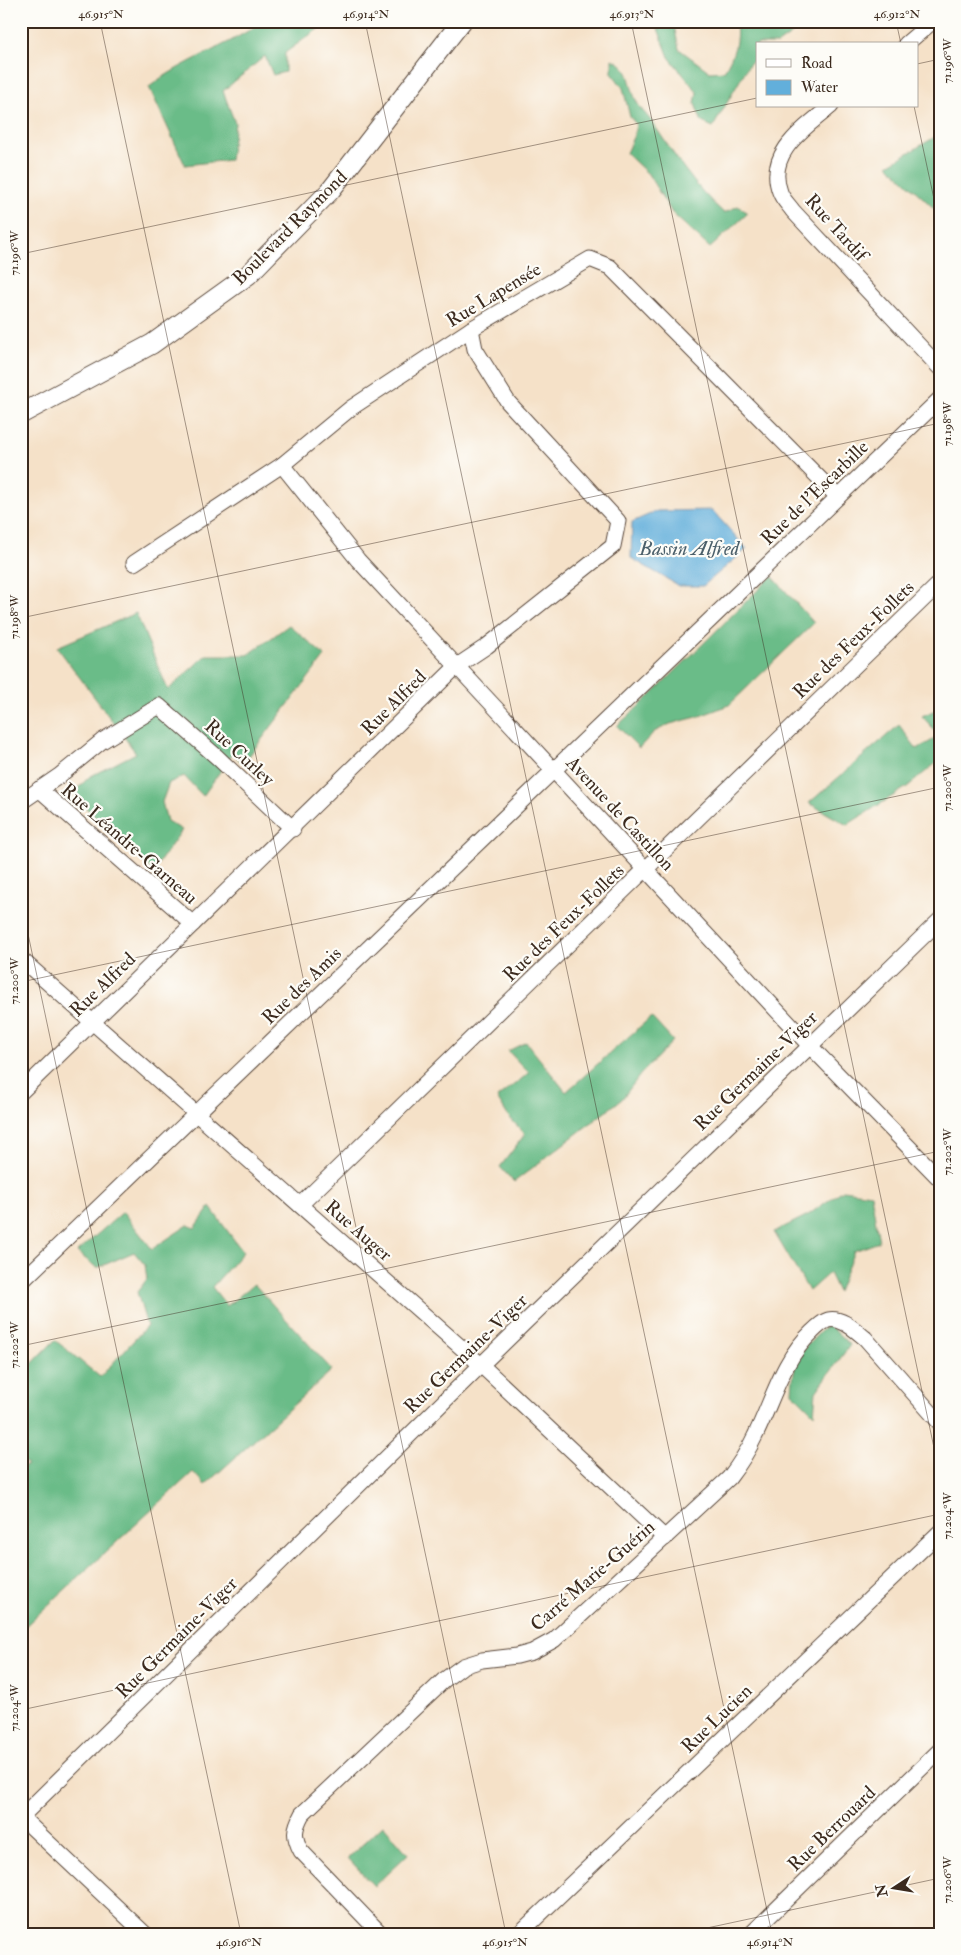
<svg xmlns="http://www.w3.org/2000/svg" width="961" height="1955" font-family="'IM FELL Double Pica',serif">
	<rect width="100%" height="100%" fill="#fdfcf7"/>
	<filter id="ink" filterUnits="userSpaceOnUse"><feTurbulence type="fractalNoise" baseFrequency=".02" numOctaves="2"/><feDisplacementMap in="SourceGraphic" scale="10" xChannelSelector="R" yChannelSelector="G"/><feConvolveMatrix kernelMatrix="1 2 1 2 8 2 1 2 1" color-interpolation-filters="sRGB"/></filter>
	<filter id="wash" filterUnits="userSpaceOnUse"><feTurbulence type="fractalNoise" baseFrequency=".0096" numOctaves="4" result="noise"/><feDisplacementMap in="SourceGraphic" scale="20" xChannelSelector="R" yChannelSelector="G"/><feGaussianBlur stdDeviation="1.12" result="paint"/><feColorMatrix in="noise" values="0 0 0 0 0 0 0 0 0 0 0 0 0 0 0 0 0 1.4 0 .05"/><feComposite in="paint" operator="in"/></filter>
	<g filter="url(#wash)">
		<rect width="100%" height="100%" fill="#f5e1c8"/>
		<g fill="#6abc88" stroke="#527353">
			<path d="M 263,21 L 329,21 L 285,53 L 285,72 L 273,75 L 265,56 L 223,91 L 235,123 L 230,160 L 185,165 L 149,87 C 185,59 226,48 263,21 Z"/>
			<path d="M 655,21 L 673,21 L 679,49 L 710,72 L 724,71 C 735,53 738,42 736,21 L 810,21 L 778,44 L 757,44 L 757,58 L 750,63 L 713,127 L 702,122 L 695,104 L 697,92 L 669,57 Z"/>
			<path d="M 612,59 C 632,67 628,83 636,100 C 639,108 647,115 652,122 C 674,154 694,187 724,213 L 738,206 L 748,213 L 710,248 L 672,213 L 648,174 L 626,153 L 634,135 L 636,124 L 630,117 L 623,88 L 612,73 Z"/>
			<polygon points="940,134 940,214 888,165"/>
			<polygon points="772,576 814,623 729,705 697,717 670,724 654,732 639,748 617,726 650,696"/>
			<polygon points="136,613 168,690 206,655 248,655 289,625 325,656 243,764 233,753 203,796 184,776 169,783 162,802 167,821 182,830 153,871 86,808 74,792 89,777 136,753 57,647"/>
			<polygon points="940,708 940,760 907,787 847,825 809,803 899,725 917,749 940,736 922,716"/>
			<polygon points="651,1017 673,1041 640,1075 622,1099 514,1182 500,1167 525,1134 508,1116 497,1098 529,1073 508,1051 526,1042 566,1092"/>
			<polygon points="843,1190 871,1194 879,1242 854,1251 838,1292 829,1273 809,1291 774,1232 808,1215"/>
			<polygon points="210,1207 243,1252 212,1287 227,1306 254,1284 332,1370 205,1485 193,1472 21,1630 21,1574 29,1567 21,1557 21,1468 27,1465 21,1458 21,1375 55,1340 100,1377 147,1326 137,1292 147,1279 145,1265 134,1252 97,1268 77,1252 123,1212 152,1249 188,1225 195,1228"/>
			<path d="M 828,1324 L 850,1345 L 816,1392 L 814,1414 L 792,1392 C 794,1353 802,1351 828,1324 Z"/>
			<polygon points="383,1825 408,1854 374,1886 348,1858"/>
		</g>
		<polygon fill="#62afdb" stroke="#4e6c7c" points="712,510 747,549 703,586 679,586 631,558 632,522 657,511"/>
	</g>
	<g filter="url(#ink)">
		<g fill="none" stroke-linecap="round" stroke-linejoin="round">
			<g stroke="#574538" stroke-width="17">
				<g id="minor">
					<polyline points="906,44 933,21"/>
					<path d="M 831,106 C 805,128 765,153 780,192 C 782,199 789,205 793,211 L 940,368"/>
					<polyline points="282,465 358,560 810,1046 940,1179"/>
					<polyline points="134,563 282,465 351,408 471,329 590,259 610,267 838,497"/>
					<polyline points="39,789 193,924"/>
					<polyline points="21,802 59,776 102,741 159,706 217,757 293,829"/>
					<polyline points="21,959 481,1365 665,1538"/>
					<polyline points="21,1092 457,666 487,646 613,546 618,521 508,402 475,349 471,329"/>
					<polyline points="300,1205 940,583"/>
					<polyline points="21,1282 940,399"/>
					<polyline points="21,1817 481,1365 940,920"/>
					<polyline points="21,1817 145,1934"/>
					<path d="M 381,1934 L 301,1851 C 293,1836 294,1829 302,1814 L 444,1680 L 463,1666 L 482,1660 L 517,1656 L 532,1652 L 554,1640 L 729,1478 C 739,1465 748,1451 755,1436 C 773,1400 782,1360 812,1332 C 816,1328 822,1322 828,1320 C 842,1317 855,1330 865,1338 L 940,1423"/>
					<polyline points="519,1934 940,1532"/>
					<polyline points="751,1934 940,1750"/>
				</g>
			</g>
			<g stroke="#574538" stroke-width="21">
				<polyline id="tertiary" points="21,414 152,344 248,275 330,191 462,21"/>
			</g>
			<use href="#minor" stroke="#fff" stroke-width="15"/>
			<use href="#tertiary" stroke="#fff" stroke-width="19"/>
		</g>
	</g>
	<path fill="none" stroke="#3b2a1e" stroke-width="1" stroke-opacity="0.45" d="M 100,21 L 506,1934M 365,21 L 772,1934M 631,21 L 940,1476M 896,21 L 901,44M 917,64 L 940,59M 914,106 L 940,227M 21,254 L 757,98M 21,618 L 940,423M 21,901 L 241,1934M 21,982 L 940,787M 21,1346 L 940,1151M 21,1710 L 940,1514M 679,1934 L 940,1878"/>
	<g text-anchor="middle" stroke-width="4.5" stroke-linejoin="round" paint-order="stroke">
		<g font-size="19" fill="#3b2a1e" stroke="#fdfcf7">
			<text transform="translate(289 227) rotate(-45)" y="7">Boulevard Raymond</text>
			<text transform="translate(837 227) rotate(48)" y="7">Rue Tardif</text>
			<text transform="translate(493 294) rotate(-31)" y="7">Rue Lapensée</text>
			<text transform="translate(814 492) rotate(-44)" y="7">Rue de l'Escarbille</text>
			<text transform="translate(853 639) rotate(-44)" y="7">Rue des Feux-Follets</text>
			<text transform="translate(393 702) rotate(-45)" y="7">Rue Alfred</text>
			<text transform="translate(240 752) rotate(43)" y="7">Rue Curley</text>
			<text transform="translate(621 813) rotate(47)" y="7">Avenue de Castillon</text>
			<text transform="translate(130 843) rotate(41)" y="7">Rue Léandre-Garneau</text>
			<text transform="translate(563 922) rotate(-44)" y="7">Rue des Feux-Follets</text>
			<text transform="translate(102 984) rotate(-44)" y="7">Rue Alfred</text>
			<text transform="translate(301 985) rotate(-44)" y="7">Rue des Amis</text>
			<text transform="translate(755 1070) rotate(-44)" y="7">Rue Germaine-Viger</text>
			<text transform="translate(359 1230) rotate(41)" y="7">Rue Auger</text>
			<text transform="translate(465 1353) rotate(-44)" y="7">Rue Germaine-Viger</text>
			<text transform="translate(592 1575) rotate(-41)" y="7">Carré Marie-Guérin</text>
			<text transform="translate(176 1637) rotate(-45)" y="7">Rue Germaine-Viger</text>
			<text transform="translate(716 1718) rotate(-44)" y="7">Rue Lucien</text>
			<text transform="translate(831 1828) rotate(-44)" y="7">Rue Berrouard</text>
		</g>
		<g font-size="20" font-style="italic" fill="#4b5f6a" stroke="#fdfcf7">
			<text x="689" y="555">Bassin Alfred</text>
		</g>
	</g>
	<rect width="961" height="1955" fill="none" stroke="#fdfcf7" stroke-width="55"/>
	<rect x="756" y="42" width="162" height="65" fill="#fdfcf7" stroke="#afa8a0"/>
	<rect x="766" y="59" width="25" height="8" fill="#ffffff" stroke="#afa8a0"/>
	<text x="801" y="68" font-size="15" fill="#3b2a1e">Road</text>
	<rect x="766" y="80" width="25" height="15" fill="#62afdb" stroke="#afa8a0"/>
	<text x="801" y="92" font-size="15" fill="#3b2a1e">Water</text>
	<g transform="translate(894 1888) rotate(258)" stroke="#fdfcf7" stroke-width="4" paint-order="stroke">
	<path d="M0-4L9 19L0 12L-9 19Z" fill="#3b2a1e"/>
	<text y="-8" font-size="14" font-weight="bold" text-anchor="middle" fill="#3b2a1e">N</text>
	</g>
	<rect x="28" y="28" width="906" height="1900" fill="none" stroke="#3b2a1e" stroke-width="2"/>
	<g font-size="12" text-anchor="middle" fill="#3b2a1e">
		<text x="101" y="18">46.915°N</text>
		<text x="366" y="18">46.914°N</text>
		<text x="632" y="18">46.913°N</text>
		<text x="897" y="18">46.912°N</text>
		<text transform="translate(947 61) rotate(-90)" y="4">71.196°W</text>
		<text transform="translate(14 253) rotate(-90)" y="4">71.196°W</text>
		<text transform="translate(947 424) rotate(-90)" y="4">71.198°W</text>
		<text transform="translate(14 617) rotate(-90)" y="4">71.198°W</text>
		<text transform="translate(947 788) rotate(-90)" y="4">71.200°W</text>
		<text transform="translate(14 981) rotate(-90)" y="4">71.200°W</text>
		<text transform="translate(947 1152) rotate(-90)" y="4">71.202°W</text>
		<text transform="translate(14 1345) rotate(-90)" y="4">71.202°W</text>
		<text transform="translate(947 1516) rotate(-90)" y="4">71.204°W</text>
		<text transform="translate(14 1708) rotate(-90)" y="4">71.204°W</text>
		<text transform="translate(947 1880) rotate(-90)" y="4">71.206°W</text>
		<text x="239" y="1946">46.916°N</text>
		<text x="505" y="1946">46.915°N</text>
		<text x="770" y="1946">46.914°N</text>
	</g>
</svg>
